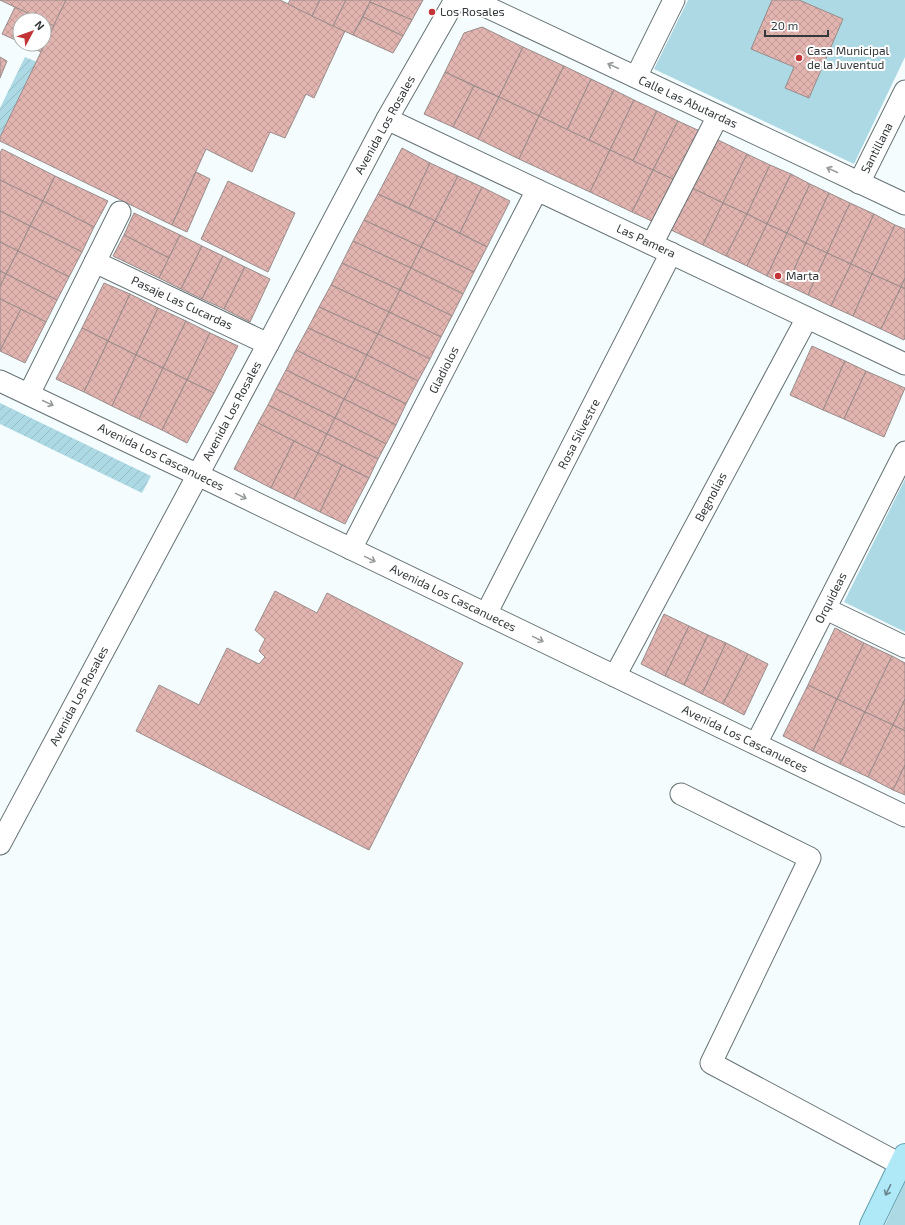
<svg xmlns="http://www.w3.org/2000/svg" width="905" height="1225" font-family="'Exo 2',sans-serif">
	<defs>
		<pattern id="garden-furrows" width="10" height="10" patternUnits="userSpaceOnUse"><rect width="10" height="10" fill="#add9e5"/><path d="M-1 1l2-2M0 10L10 0M9 11l2-2" fill="none" stroke="#95bbc5"/></pattern>
		<pattern id="building-cross-hatch" width="8" height="8" patternUnits="userSpaceOnUse"><rect width="8" height="8" fill="#e2b4b0"/><path d="M0 0l8 8M0 8l8-8" fill="none" stroke="#c29b98"/></pattern>
	</defs>
	<rect width="100%" height="100%" fill="#f4fcfe"/>
	<g fill="#add9e5">
		<polygon points="688,0 905,0 905,57 854,164 654,69"/>
		<polygon points="905,479 905,632 844,602"/>
		<polygon points="905,1182 905,1225 885,1225"/>
	</g>
	<g fill="url(#garden-furrows)">
		<polygon points="25,57 37,62 0,137 0,108"/>
		<polygon points="0,403 151,476 142,493 0,424"/>
	</g>
	<g fill="url(#building-cross-hatch)" stroke="#988c8b">
		<polygon points="0,0 66,0 54,26"/>
		<polygon points="66,0 280,0 345,31 314,98 306,94 285,138 270,132 252,172 206,149 172,225 0,141 0,137"/>
		<polygon points="290,0 320,0 312,16 288,4"/>
		<polygon points="320,0 346,0 333,26 312,16"/>
		<polygon points="346,0 371,0 353,35 333,26"/>
		<polygon points="371,0 423,0 412,20 370,2"/>
		<polygon points="772,0 799,0 843,19 809,98 785,88 794,67 751,49"/>
		<polygon points="370,2 412,20 403,36 363,17"/>
		<polygon points="15,7 42,20 20,20 20,42 2,34"/>
		<polygon points="363,17 403,36 393,53 353,35"/>
		<polygon points="44,21 54,26 41,52 24,44 44,44"/>
		<polygon points="482,27 523,47 499,97 445,72 464,33"/>
		<polygon points="523,47 564,66 539,116 499,97"/>
		<polygon points="0,57 7,61 0,78"/>
		<polygon points="564,66 591,79 567,130 539,116"/>
		<polygon points="445,72 474,86 453,127 424,114"/>
		<polygon points="591,79 614,90 589,140 567,130"/>
		<polygon points="474,86 499,97 478,139 453,127"/>
		<polygon points="614,90 634,100 610,150 589,140"/>
		<polygon points="499,97 539,116 519,159 478,139"/>
		<polygon points="634,100 657,111 633,161 610,150"/>
		<polygon points="657,111 678,121 653,170 633,161"/>
		<polygon points="539,116 610,150 590,192 519,159"/>
		<polygon points="678,121 704,133 677,181 653,170"/>
		<polygon points="714,138 747,154 723,203 690,187"/>
		<polygon points="402,148 430,163 409,208 378,194"/>
		<polygon points="2,149 55,176 43,201 0,180 0,153"/>
		<polygon points="610,150 653,170 632,212 590,192"/>
		<polygon points="747,154 770,165 747,214 723,203"/>
		<polygon points="430,163 458,176 435,221 409,208"/>
		<polygon points="770,165 791,174 767,224 747,214"/>
		<polygon points="653,170 677,181 656,223 632,212"/>
		<polygon points="196,172 210,179 187,232 172,225"/>
		<polygon points="791,174 810,184 787,233 767,224"/>
		<polygon points="55,176 108,201 94,227 43,201"/>
		<polygon points="458,176 482,187 460,233 435,221"/>
		<polygon points="0,180 43,201 30,226 0,211"/>
		<polygon points="228,181 295,213 268,272 201,239"/>
		<polygon points="810,184 829,193 806,243 787,233"/>
		<polygon points="482,187 510,201 487,247 460,233"/>
		<polygon points="690,187 723,203 703,245 669,229"/>
		<polygon points="829,193 850,203 827,253 806,243"/>
		<polygon points="378,194 435,221 421,247 364,220"/>
		<polygon points="43,201 94,227 82,252 30,226"/>
		<polygon points="723,203 747,214 726,256 703,245"/>
		<polygon points="850,203 874,214 851,264 827,253"/>
		<polygon points="0,211 30,226 18,251 0,242"/>
		<polygon points="134,213 180,235 169,258 124,235"/>
		<polygon points="747,214 767,224 747,266 726,256"/>
		<polygon points="874,214 895,225 872,274 851,264"/>
		<polygon points="364,220 421,247 411,268 353,241"/>
		<polygon points="435,221 487,247 474,272 421,247"/>
		<polygon points="767,224 787,233 767,276 747,266"/>
		<polygon points="895,225 905,229 905,278 901,287 872,274"/>
		<polygon points="30,226 82,252 69,277 18,251"/>
		<polygon points="787,233 806,243 787,285 767,276"/>
		<polygon points="124,235 169,258 159,278 113,256"/>
		<polygon points="180,235 202,246 181,289 159,278"/>
		<polygon points="353,241 411,268 400,290 342,263"/>
		<polygon points="0,242 18,251 6,274 0,271"/>
		<polygon points="806,243 827,253 808,295 787,285"/>
		<polygon points="202,246 223,256 202,299 181,289"/>
		<polygon points="421,247 474,272 463,294 411,268"/>
		<polygon points="18,251 69,277 57,300 6,274"/>
		<polygon points="827,253 851,264 831,306 808,295"/>
		<polygon points="223,256 245,267 224,309 202,299"/>
		<polygon points="342,263 400,290 389,312 331,285"/>
		<polygon points="851,264 872,274 853,316 831,306"/>
		<polygon points="245,267 270,279 250,322 224,309"/>
		<polygon points="411,268 463,294 452,316 400,290"/>
		<polygon points="0,271 6,274 0,287"/>
		<polygon points="6,274 57,300 46,322 0,299 0,287"/>
		<polygon points="872,274 901,287 881,329 853,316"/>
		<polygon points="905,278 905,289 901,287"/>
		<polygon points="104,283 130,294 108,341 82,328"/>
		<polygon points="331,285 389,312 378,334 319,307"/>
		<polygon points="901,287 905,289 905,337 904,340 881,329"/>
		<polygon points="400,290 452,316 441,337 389,312"/>
		<polygon points="130,294 158,308 136,355 108,341"/>
		<polygon points="0,299 21,309 0,351"/>
		<polygon points="319,307 378,334 367,355 308,328"/>
		<polygon points="158,308 186,321 163,368 136,355"/>
		<polygon points="21,309 46,322 25,363 0,351"/>
		<polygon points="389,312 441,337 430,359 378,334"/>
		<polygon points="186,321 210,333 187,380 163,368"/>
		<polygon points="82,328 108,341 84,392 56,379"/>
		<polygon points="308,328 367,355 355,379 296,350"/>
		<polygon points="210,333 238,346 214,393 187,380"/>
		<polygon points="378,334 430,359 418,381 367,355"/>
		<polygon points="108,341 136,355 112,406 84,392"/>
		<polygon points="812,346 845,361 823,410 790,395"/>
		<polygon points="296,350 355,379 344,399 286,370"/>
		<polygon points="136,355 163,368 139,419 112,406"/>
		<polygon points="367,355 418,381 406,404 355,379"/>
		<polygon points="845,361 866,371 844,419 823,410"/>
		<polygon points="163,368 187,380 162,430 139,419"/>
		<polygon points="286,370 344,399 335,418 276,389"/>
		<polygon points="866,371 905,388 884,437 844,419"/>
		<polygon points="355,379 406,404 396,425 344,399"/>
		<polygon points="187,380 214,393 187,443 162,430"/>
		<polygon points="276,389 335,418 327,434 268,405"/>
		<polygon points="344,399 396,425 386,444 335,418"/>
		<polygon points="268,405 327,434 318,453 258,423"/>
		<polygon points="335,418 386,444 378,459 327,434"/>
		<polygon points="258,423 294,441 271,488 234,469"/>
		<polygon points="327,434 378,459 369,478 318,453"/>
		<polygon points="294,441 318,453 294,499 271,488"/>
		<polygon points="318,453 342,465 320,512 294,499"/>
		<polygon points="342,465 369,478 345,524 320,512"/>
		<polygon points="275,591 317,613 327,593 463,663 369,850 136,731 159,685 199,705 227,648 259,664 265,657 259,651 265,639 255,630"/>
		<polygon points="664,614 689,626 665,676 641,664"/>
		<polygon points="689,626 708,635 684,685 665,676"/>
		<polygon points="835,628 864,643 837,699 808,685"/>
		<polygon points="708,635 726,643 702,694 684,685"/>
		<polygon points="726,643 748,654 723,704 702,694"/>
		<polygon points="864,643 892,656 865,712 837,699"/>
		<polygon points="748,654 768,664 744,715 723,704"/>
		<polygon points="892,656 905,663 905,699 893,725 865,712"/>
		<polygon points="808,685 837,699 813,751 783,736"/>
		<polygon points="837,699 865,712 840,764 813,751"/>
		<polygon points="905,699 905,731 893,725"/>
		<polygon points="865,712 893,725 868,777 840,764"/>
		<polygon points="893,725 905,731 905,765 893,790 868,777"/>
		<polygon points="905,765 905,795 893,790"/>
	</g>
	<g fill="none" stroke-linecap="round" stroke-linejoin="round">
		<g stroke="#677275" stroke-width="23">
			<g id="minor">
				<polyline points="472,0 905,204"/>
				<polyline points="636,77 674,0"/>
				<polyline points="387,119 905,364"/>
				<polyline points="859,183 905,91"/>
				<polyline points="652,244 718,116"/>
				<polyline points="95,262 268,344"/>
				<polyline points="0,381 198,475 905,816"/>
				<polyline points="29,394 120,212"/>
				<polyline points="351,549 537,190"/>
				<polyline points="826,609 905,647"/>
				<polyline points="486,614 671,253"/>
				<polyline points="615,676 807,318"/>
				<polyline points="756,744 905,452"/>
				<polyline points="681,794 810,858 711,1063 900,1164"/>
				<polyline points="0,844 268,344 387,119 455,0"/>
			</g>
		</g>
		<g stroke="#61a0b1" stroke-width="24">
			<polyline id="major" points="871,1225 905,1155"/>
		</g>
		<use href="#minor" stroke="#fff" stroke-width="21"/>
		<use href="#major" stroke="#afe8f7" stroke-width="22"/>
	</g>
	<defs><path id="oneway-shaft" d="M-6 0H5M1.5-3L5.5 0L1.5 3" fill="none" stroke-width="1.6" stroke-linecap="round" stroke-linejoin="round"/></defs>
	<g stroke="#989b9c">
		<use href="#oneway-shaft" transform="translate(613 66) rotate(-155)"/>
		<use href="#oneway-shaft" transform="translate(832 170) rotate(-155)"/>
		<use href="#oneway-shaft" transform="translate(48 403) rotate(25)"/>
		<use href="#oneway-shaft" transform="translate(241 496) rotate(26)"/>
		<use href="#oneway-shaft" transform="translate(370 559) rotate(26)"/>
		<use href="#oneway-shaft" transform="translate(538 639) rotate(26)"/>
	</g>
	<use stroke="#6a878e" href="#oneway-shaft" transform="translate(888 1190) rotate(116)"/>
	<g fill="#c33437" stroke="#fff" stroke-width="1.5">
		<circle cx="432" cy="12" r="4"/>
		<circle cx="799" cy="58" r="4"/>
		<circle cx="778" cy="276" r="4"/>
	</g>
	<g text-anchor="middle" stroke-width="4" stroke-linejoin="round" paint-order="stroke">
		<g font-size="12" fill="#323739" stroke="#fff" text-anchor="start">
			<text x="440" y="16">Los Rosales</text>
			<text x="807" y="55">Casa Municipal<tspan x="807" dy="14">de la Juventud</tspan></text>
			<text x="786" y="280">Marta</text>
		</g>
		<g font-size="12" fill="#323739" stroke="#fff">
			<text transform="translate(688 102) rotate(25)" y="4">Calle Las Abutardas</text>
			<text transform="translate(385 125) rotate(-61)" y="4">Avenida Los Rosales</text>
			<text transform="translate(877 148) rotate(-63)" y="4">Santillana</text>
			<text transform="translate(646 241) rotate(25)" y="4">Las Pamera</text>
			<text transform="translate(182 303) rotate(25)" y="4">Pasaje Las Cucardas</text>
			<text transform="translate(444 370) rotate(-63)" y="4">Gladiolos</text>
			<text transform="translate(232 411) rotate(-62)" y="4">Avenida Los Rosales</text>
			<text transform="translate(579 434) rotate(-63)" y="4">Rosa Silvestre</text>
			<text transform="translate(161 457) rotate(26)" y="4">Avenida Los Cascanueces</text>
			<text transform="translate(711 497) rotate(-62)" y="4">Begnolias</text>
			<text transform="translate(453 598) rotate(26)" y="4">Avenida Los Cascanueces</text>
			<text transform="translate(831 598) rotate(-63)" y="4">Orquideas</text>
			<text transform="translate(79 696) rotate(-62)" y="4">Avenida Los Rosales</text>
			<text transform="translate(745 739) rotate(26)" y="4">Avenida Los Cascanueces</text>
		</g>
	</g>
	<g transform="translate(32 32) rotate(49)"><circle r="19" fill="#ffffff" stroke="#adafb0"/>
	<path d="M0-3L7 15L0 10L-7 15Z" fill="#c33437"/>
	<text y="-6" font-size="11" font-weight="bold" text-anchor="middle" fill="#323739">N</text>
	</g>
	<path d="M765 30v6h63v-6" fill="none" stroke="#323739" stroke-width="2"/>
	<text x="771" y="30" font-size="12" fill="#323739" stroke="#ffffff" stroke-width="3" paint-order="stroke">20 m</text>
</svg>
